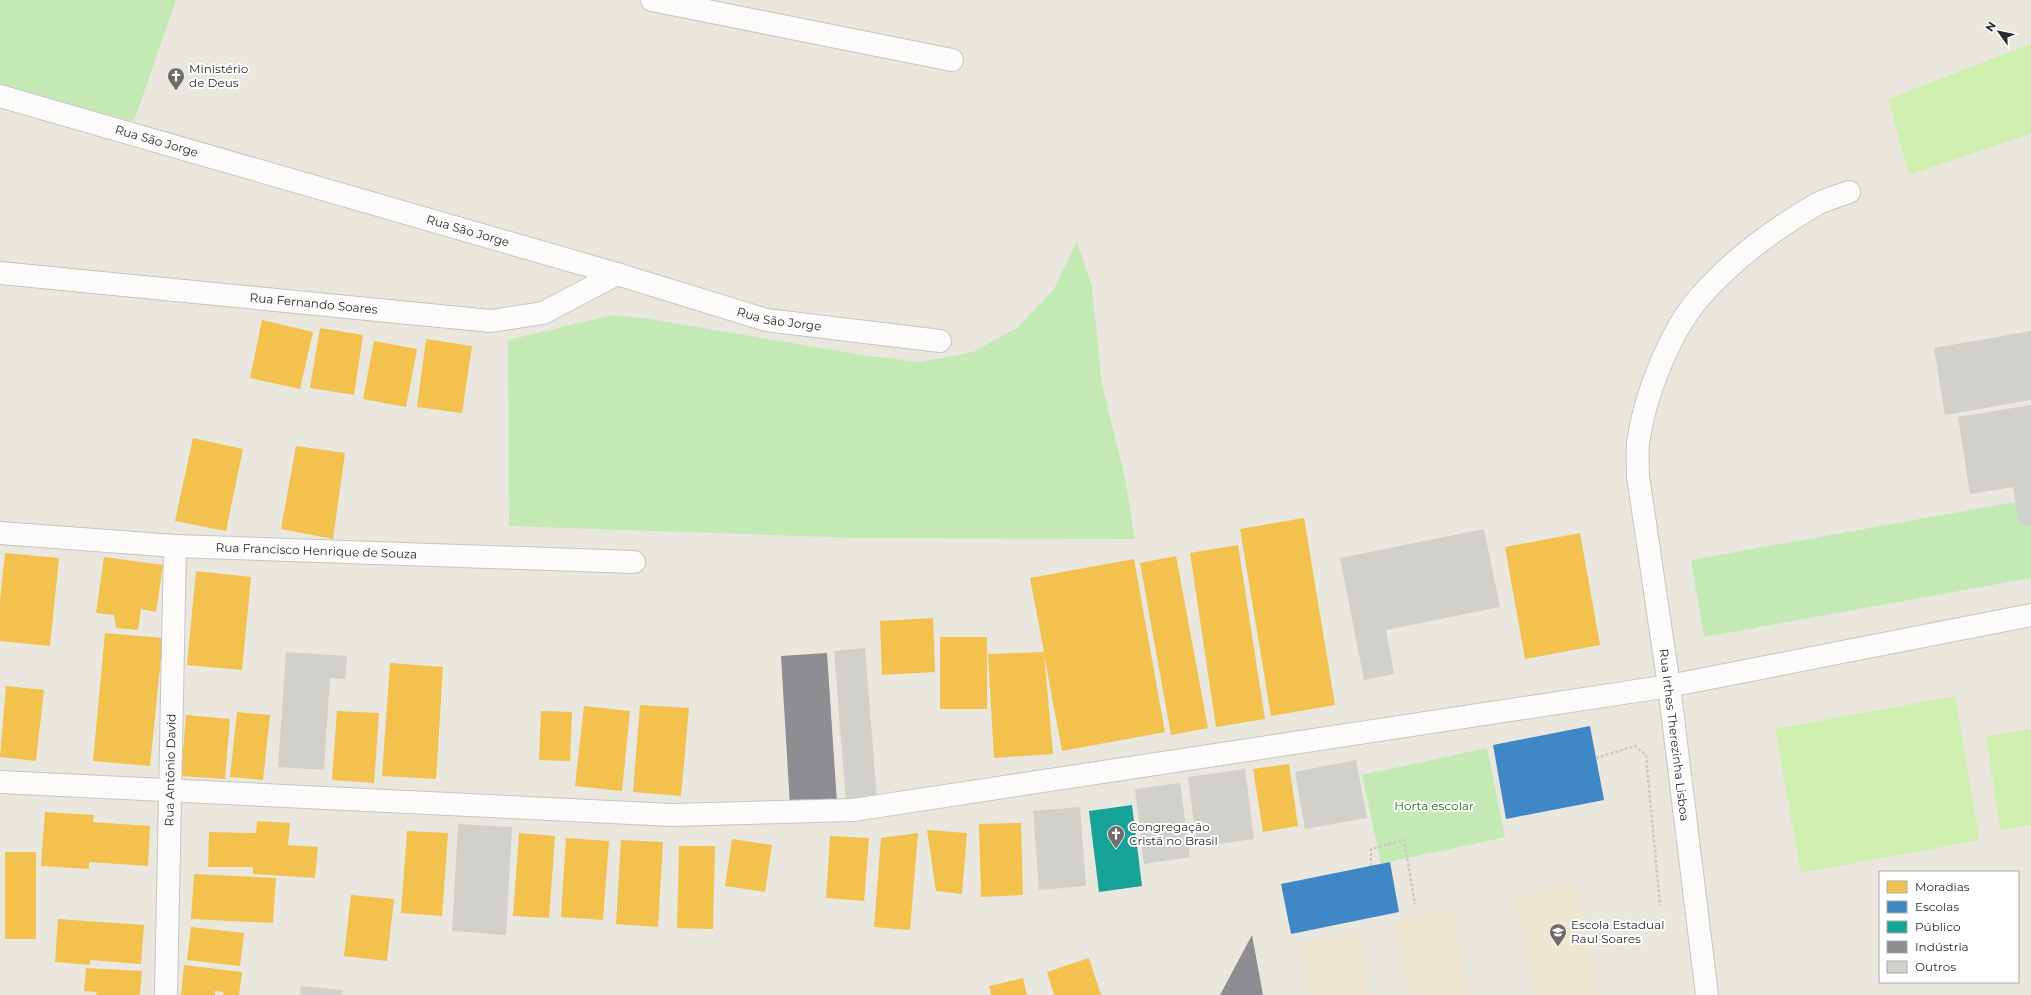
<svg xmlns="http://www.w3.org/2000/svg" width="2031" height="995" font-family="Montserrat,sans-serif">
	<rect width="100%" height="100%" fill="#eae7df"/>
	<g fill="#eee8d3">
		<polygon points="1577,882 1600,995 1536,995 1514,899"/>
		<polygon points="1453,909 1469,995 1410,995 1393,921"/>
		<polygon points="1359,933 1370,995 1311,995 1300,942"/>
	</g>
	<g fill="#c5e9b5">
		<polygon points="0,0 176,0 134,121 0,87"/>
		<polygon points="1077,241 1092,287 1102,384 1125,477 1135,539 859,538 509,526 508,340 613,315 649,319 869,356 921,362 973,352 1018,327 1054,289"/>
		<polygon points="2031,499 2031,578 1704,637 1691,560"/>
		<polygon points="1487,748 1505,837 1381,864 1362,775"/>
	</g>
	<g fill="#d1eeb1">
		<polygon points="2031,44 2031,134 1909,175 1888,99"/>
		<polygon points="1955,696 1980,840 1801,873 1775,729"/>
		<polygon points="2031,729 2031,825 2000,830 1986,736"/>
	</g>
	<g fill="#f2c14e">
		<polygon points="262,320 313,332 300,389 250,378"/>
		<polygon points="320,328 363,335 354,395 310,388"/>
		<polygon points="426,339 472,346 462,413 417,407"/>
		<polygon points="374,341 417,349 406,407 363,399"/>
		<polygon points="193,438 243,449 226,531 175,521"/>
		<polygon points="296,446 345,453 333,539 281,529"/>
		<polygon points="1304,518 1335,705 1271,716 1240,529"/>
		<polygon points="1580,533 1600,645 1525,659 1505,547"/>
		<polygon points="1238,545 1265,719 1216,727 1190,553"/>
		<polygon points="5,553 59,558 50,646 0,641 0,601"/>
		<polygon points="1176,556 1208,728 1171,735 1140,563"/>
		<polygon points="104,557 163,565 156,612 141,609 138,630 116,628 114,615 96,613"/>
		<polygon points="1134,559 1165,732 1062,751 1044,654 1053,754 994,758 988,654 1044,652 1030,578"/>
		<polygon points="196,571 251,577 242,670 187,665"/>
		<polygon points="933,618 935,672 882,675 880,621"/>
		<polygon points="105,633 163,638 150,766 93,761"/>
		<rect x="940" y="637" width="47" height="72"/>
		<polygon points="390,663 443,667 436,779 382,776"/>
		<polygon points="6,686 44,690 36,761 0,757"/>
		<polygon points="640,705 689,708 681,796 633,792"/>
		<polygon points="584,706 630,711 622,791 575,786"/>
		<polygon points="337,711 379,713 374,783 332,780"/>
		<polygon points="541,711 572,712 570,761 539,760"/>
		<polygon points="237,712 270,715 263,780 230,777"/>
		<polygon points="186,715 230,719 225,779 181,776"/>
		<polygon points="1289,764 1298,826 1263,832 1253,769"/>
		<polygon points="45,812 94,815 93,822 150,826 148,866 89,862 89,869 41,866"/>
		<polygon points="257,821 290,823 288,845 318,847 315,878 253,874 253,867 208,867 209,832 256,833"/>
		<polygon points="1021,823 1023,895 981,897 979,824"/>
		<polygon points="927,830 967,833 962,894 936,891"/>
		<polygon points="407,831 448,833 442,916 401,913"/>
		<polygon points="519,833 555,836 549,918 513,916"/>
		<polygon points="918,833 910,930 874,927 881,838"/>
		<polygon points="830,836 869,838 864,901 826,898"/>
		<polygon points="566,838 609,841 603,920 561,917"/>
		<polygon points="732,839 772,845 765,892 725,886"/>
		<polygon points="621,840 663,842 658,927 616,924"/>
		<polygon points="679,846 715,846 713,929 677,928"/>
		<rect x="5" y="852" width="31" height="87"/>
		<polygon points="194,874 276,878 273,923 191,919"/>
		<polygon points="351,895 394,899 387,961 344,956"/>
		<polygon points="58,919 144,925 141,964 90,960 90,965 55,962"/>
		<polygon points="191,927 244,933 240,966 187,960"/>
		<polygon points="1089,958 1101,995 1054,995 1047,972"/>
		<polygon points="184,965 242,972 239,995 223,995 224,992 215,991 215,995 181,995"/>
		<polygon points="86,968 142,971 140,995 96,995 97,992 84,991"/>
		<polygon points="1023,978 1027,995 991,995 989,986"/>
	</g>
	<g fill="#3f88c5">
		<polygon points="1590,726 1604,800 1506,819 1493,745"/>
		<polygon points="1390,862 1399,912 1291,934 1281,884"/>
	</g>
	<polygon fill="#17a398" points="1132,805 1142,886 1099,892 1089,811"/>
	<g fill="#8d8d92">
		<polygon points="827,653 837,803 790,806 781,656"/>
		<polygon points="1252,935 1263,995 1220,995"/>
	</g>
	<g fill="#d2d0cb">
		<polygon points="2031,331 2031,400 1945,415 1934,348"/>
		<polygon points="2031,405 2031,526 2019,523 2013,487 1970,494 1958,417"/>
		<polygon points="1484,529 1500,607 1386,630 1394,674 1364,680 1340,558"/>
		<polygon points="865,648 877,799 846,802 834,651"/>
		<polygon points="286,652 347,656 345,679 330,678 324,770 278,767"/>
		<polygon points="1356,760 1367,818 1305,829 1295,772"/>
		<polygon points="1245,769 1254,839 1197,847 1188,777"/>
		<polygon points="1180,783 1190,857 1144,864 1135,789"/>
		<polygon points="1080,807 1086,886 1039,890 1033,811"/>
		<polygon points="458,824 512,827 506,935 452,931"/>
		<polygon points="301,986 343,990 342,995 300,995"/>
	</g>
	<g fill="none" stroke-linecap="round" stroke-linejoin="round">
		<g stroke="#c7c6c5" stroke-width="24">
			<g id="minor">
				<polyline points="652,0 952,60"/>
				<path id="s1" d="M 0,96 L 617,274 L 766,320 L 940,341"/>
				<path id="s2" d="M 0,273 L 491,321 L 543,313 L 617,274"/>
				<path id="s3" d="M 0,533 L 175,546 L 634,562"/>
				<polyline points="0,782 672,815 853,810 1669,686 2031,615"/>
				<path id="s4" d="M 166,995 L 175,546"/>
				<path d="M 1707,995 L 1669,686 L 1638,476 C 1638,465 1637,453 1638,443 C 1644,398 1669,333 1699,298 C 1731,261 1774,229 1817,204 C 1827,199 1838,196 1849,192"/>
			</g>
		</g>
		<g stroke="#cac9c8" stroke-width="2.5" stroke-dasharray="3 2" stroke-linecap="butt">
			<polyline points="1596,758 1635,746 1646,755 1660,906"/>
			<polyline points="1371,866 1371,849 1404,840 1415,904"/>
		</g>
		<use href="#minor" stroke="#fcfbfa" stroke-width="22"/>
	</g>
	<defs>
		<g id="church-pin" transform="scale(0.9)"><path d="M0 17L-7.5 6A9.5 9.5 0 1 1 7.5 6Z" fill="#6e6d6a" stroke="#fff"/><path d="M-1.2-6h2.4v3.5h3.3v2.4h-3.3V6h-2.4V-.1h-3.3v-2.4h3.3Z" fill="#fff"/></g>
		<g id="school-pin" transform="scale(0.9)"><path d="M0 17L-7.5 6A9.5 9.5 0 1 1 7.5 6Z" fill="#6e6d6a" stroke="#fff"/><path d="M0-5L7-2L0 1L-7-2ZM-4 1L0 2.5L4 1V4Q0 6-4 4Z" fill="#fff"/></g>
	</defs>
	<g fill-rule="evenodd">
		<use href="#church-pin" x="176" y="76"/>
		<use href="#church-pin" x="1116" y="834"/>
		<use href="#school-pin" x="1558" y="932"/>
	</g>
	<g text-anchor="middle" stroke-width="4" stroke-linejoin="round" paint-order="stroke">
		<g font-size="12" fill="#2b2b2b" stroke="#fff" text-anchor="start">
			<text x="189" y="73">Ministério<tspan x="189" dy="14">de Deus</tspan></text>
			<text x="1129" y="831">Congregação<tspan x="1129" dy="14">Cristã no Brasil</tspan></text>
			<text x="1571" y="929">Escola Estadual<tspan x="1571" dy="14">Raul Soares</tspan></text>
		</g>
		<g font-size="12" fill="#2b2b2b" stroke="#fff">
			<text dy="4" stroke="none"><textPath href="#s1" startOffset="163">Rua São Jorge</textPath></text>
			<text dy="4" stroke="none"><textPath href="#s1" startOffset="487">Rua São Jorge</textPath></text>
			<text dy="4" stroke="none"><textPath href="#s2" startOffset="315">Rua Fernando Soares</textPath></text>
			<text dy="4" stroke="none"><textPath href="#s1" startOffset="811">Rua São Jorge</textPath></text>
			<text dy="4" stroke="none"><textPath href="#s3" startOffset="317">Rua Francisco Henrique de Souza</textPath></text>
			<text transform="translate(1674 735) rotate(83)" y="4">Rua Irthes Therezinha Lisboa</text>
			<text dy="4" stroke="none"><textPath href="#s4" startOffset="225">Rua Antônio David</textPath></text>
		</g>
		<g font-size="12" fill="#1b7012" stroke="#fff">
			<text x="1434" y="810">Horta escolar</text>
		</g>
	</g>
	<rect x="1879" y="871" width="140" height="112" fill="#ffffff" stroke="#aaaaaa"/>
	<rect x="1887" y="881" width="20" height="12" fill="#f2c14e" stroke="#aaaaaa"/>
	<text x="1915" y="891" font-size="12" fill="#2b2b2b">Moradias</text>
	<rect x="1887" y="901" width="20" height="12" fill="#3f88c5" stroke="#aaaaaa"/>
	<text x="1915" y="911" font-size="12" fill="#2b2b2b">Escolas</text>
	<rect x="1887" y="921" width="20" height="12" fill="#17a398" stroke="#aaaaaa"/>
	<text x="1915" y="931" font-size="12" fill="#2b2b2b">Público</text>
	<rect x="1887" y="941" width="20" height="12" fill="#8d8d92" stroke="#aaaaaa"/>
	<text x="1915" y="951" font-size="12" fill="#2b2b2b">Indústria</text>
	<rect x="1887" y="961" width="20" height="12" fill="#d2d0cb" stroke="#aaaaaa"/>
	<text x="1915" y="971" font-size="12" fill="#2b2b2b">Outros</text>
	<g transform="translate(1999 32) rotate(303)" stroke="#ffffff" stroke-width="3" paint-order="stroke">
	<path d="M0-3L7 15L0 10L-7 15Z" fill="#2b2b2b"/>
	<text y="-6" font-size="11" font-weight="bold" text-anchor="middle" fill="#2b2b2b">N</text>
	</g>
</svg>
